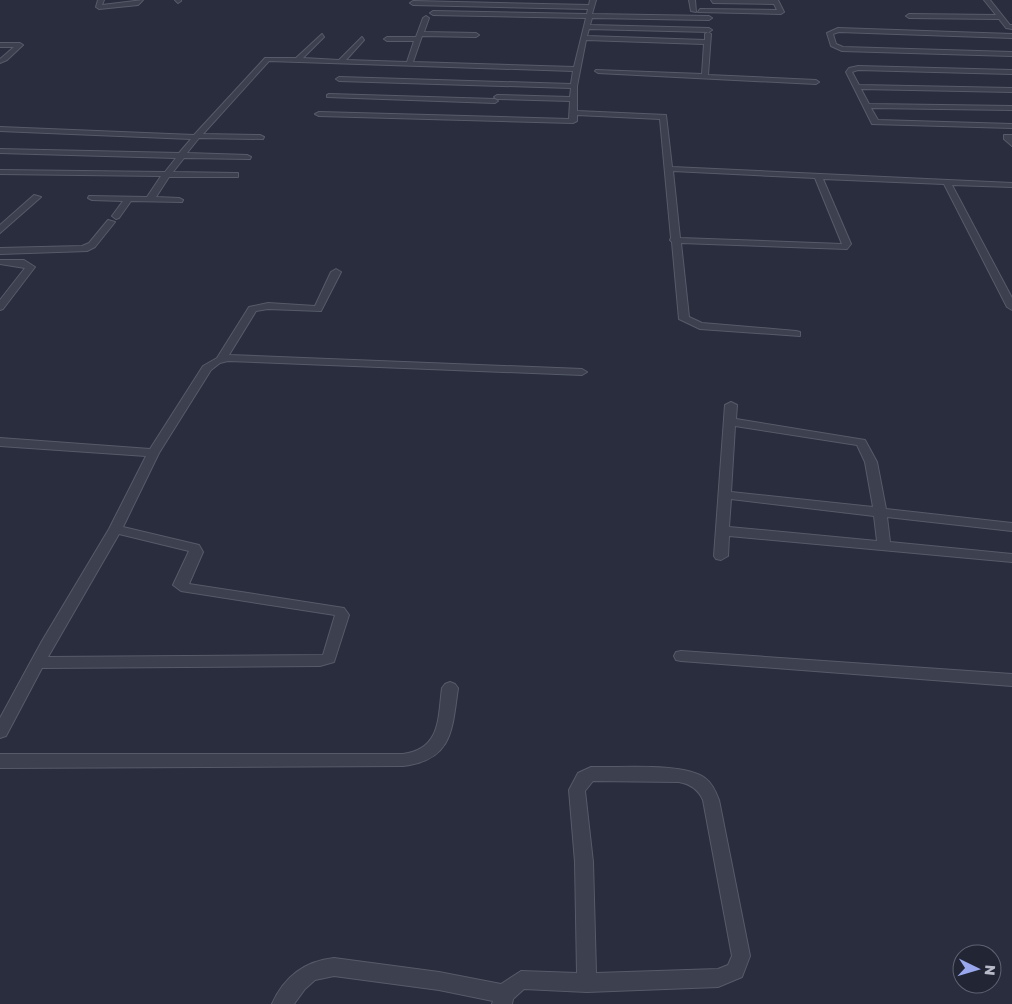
<svg xmlns="http://www.w3.org/2000/svg" width="1012" height="1004" font-family="'Golos Text',sans-serif">
	<rect width="100%" height="100%" fill="#292d3e"/>
	<g fill="none" stroke-linecap="round" stroke-linejoin="round">
		<g stroke="#575b69" stroke-width="2">
			<g id="minor">
				<polygon points="98,0 104,0 102,5 143,0 138,5 99,9 96,7"/>
				<polygon points="175,0 181,0 181,1 178,3"/>
				<path d="M 590,0 L 596,0 L 592,14 L 709,16 L 712,18 L 709,20 L 592,18 L 590,25 L 709,28 L 712,30 L 709,32 L 589,29 L 587,36 L 705,40 L 705,34 L 708,32 L 711,34 L 708,75 L 816,80 L 819,82 L 816,84 L 598,73 L 595,71 L 596,70 L 702,74 L 704,44 L 586,40 L 577,86 L 577,111 L 666,115 L 672,167 L 1012,183 L 1012,187 L 952,185 L 1012,298 L 1012,310 L 1007,307 L 944,184 L 823,179 L 851,244 L 847,249 L 681,243 L 689,317 L 702,323 L 796,331 L 800,332 L 800,336 L 700,329 L 679,319 L 672,242 L 670,240 L 671,238 L 660,119 L 577,115 L 577,121 L 573,123 L 319,116 L 315,114 L 319,112 L 569,119 L 570,101 L 497,99 L 494,97 L 497,95 L 570,97 L 571,88 L 339,81 L 336,79 L 339,77 L 571,84 L 573,71 L 269,61 L 203,134 L 260,135 L 264,137 L 263,139 L 199,138 L 187,153 L 247,155 L 251,157 L 250,159 L 184,158 L 173,172 L 235,173 L 238,173 L 238,177 L 169,177 L 156,197 L 179,198 L 183,200 L 182,202 L 131,201 L 119,218 L 116,219 L 112,216 L 123,201 L 92,200 L 88,198 L 89,196 L 147,197 L 161,176 L 0,174 L 0,170 L 165,172 L 176,158 L 0,153 L 0,149 L 179,153 L 191,139 L 0,131 L 0,127 L 194,135 L 265,58 L 296,58 L 322,34 L 324,37 L 303,58 L 339,60 L 362,37 L 364,40 L 346,60 L 407,62 L 414,41 L 387,41 L 384,39 L 387,37 L 416,37 L 423,18 L 426,16 L 429,18 L 424,32 L 476,33 L 479,35 L 476,37 L 422,36 L 413,62 L 574,67 L 586,18 L 433,15 L 430,13 L 433,11 L 587,14 L 588,9 L 413,5 L 410,3 L 413,1 L 589,5 ZM 673,171 L 815,178 L 842,244 L 680,238 Z"/>
				<polygon points="689,0 695,0 696,12 691,11"/>
				<polygon points="711,0 778,0 784,12 781,14 698,12 700,9 777,10 774,4 713,3"/>
				<polygon points="984,0 990,0 1010,25 1012,25 1012,29 1006,28 999,19 909,18 906,16 909,14 996,15"/>
				<polygon points="838,28 1012,34 1012,38 839,32 833,34 836,44 843,47 1012,52 1012,56 842,51 831,46 827,33"/>
				<polygon points="0,43 20,43 23,45 7,60 0,63 0,59 14,47 0,47"/>
				<polygon points="858,66 1012,70 1012,74 858,70 852,72 859,85 1012,88 1012,92 861,89 869,104 1012,106 1012,110 871,108 878,120 1012,124 1012,128 872,124 846,72 849,68"/>
				<polygon points="329,94 495,99 498,101 495,103 327,97 327,95"/>
				<polygon points="1004,135 1012,135 1012,146 1004,139"/>
				<polygon points="34,195 41,197 0,233 0,225"/>
				<polygon points="108,220 115,222 95,247 87,251 0,254 0,248 82,246 89,243"/>
				<polygon points="0,260 24,260 35,267 3,309 0,310 0,300 25,268 0,264"/>
				<path d="M 336,269 L 341,272 L 321,311 L 268,309 L 256,311 L 229,355 L 582,369 L 587,372 L 582,375 L 228,361 L 220,363 L 211,370 L 159,453 L 123,527 L 199,545 L 203,552 L 189,584 L 344,608 L 349,615 L 334,662 L 320,666 L 42,668 L 6,736 L 0,738 L 0,718 L 42,641 L 109,529 L 146,456 L 0,446 L 0,438 L 150,449 L 203,366 L 217,358 L 249,307 L 268,303 L 315,306 L 331,272 ZM 119,534 L 189,551 L 173,585 L 181,591 L 335,615 L 323,655 L 48,657 Z"/>
				<path d="M 731,402 L 737,405 L 736,419 L 865,440 L 877,462 L 886,509 L 1012,523 L 1012,531 L 887,517 L 890,542 L 1012,554 L 1012,562 L 729,536 L 728,556 L 721,560 L 716,559 L 714,556 L 725,405 ZM 735,426 L 857,445 L 865,462 L 873,507 L 731,492 ZM 731,499 L 874,516 L 877,541 L 729,527 Z"/>
				<polygon points="681,651 1012,674 1012,686 681,661 676,660 674,656 676,652"/>
				<path d="M 450,682 L 455,684 L 458,688 C 452,730 453,760 403,766 L 0,768 L 0,754 L 403,754 C 441,749 438,718 442,688 L 445,684 Z"/>
				<path d="M 591,767 C 619,768 684,762 705,778 C 712,783 716,792 719,800 L 750,956 L 742,977 L 718,987 L 587,992 L 524,989 L 513,999 L 512,1004 L 492,1004 L 493,1001 L 439,990 L 334,976 L 315,980 L 305,989 L 294,1004 L 272,1004 C 284,977 305,961 334,958 L 439,972 L 501,984 L 521,971 L 577,973 L 575,862 L 569,790 L 578,773 ZM 593,781 L 679,782 C 690,784 698,789 703,800 L 732,956 L 728,965 L 718,969 L 596,973 L 593,862 L 585,791 Z"/>
			</g>
		</g>
		<use href="#minor" fill="#3c404f" fill-rule="evenodd"/>
	</g>
	<g transform="translate(977 969) rotate(95)"><circle r="24" fill="#212534" stroke="#5e6170"/>
	<path d="M0-4L9 19L0 12L-9 19Z" fill="#99a7ee"/>
	<text y="-8" font-size="14" font-weight="bold" text-anchor="middle" fill="#b9bbc9">N</text>
	</g>
</svg>
